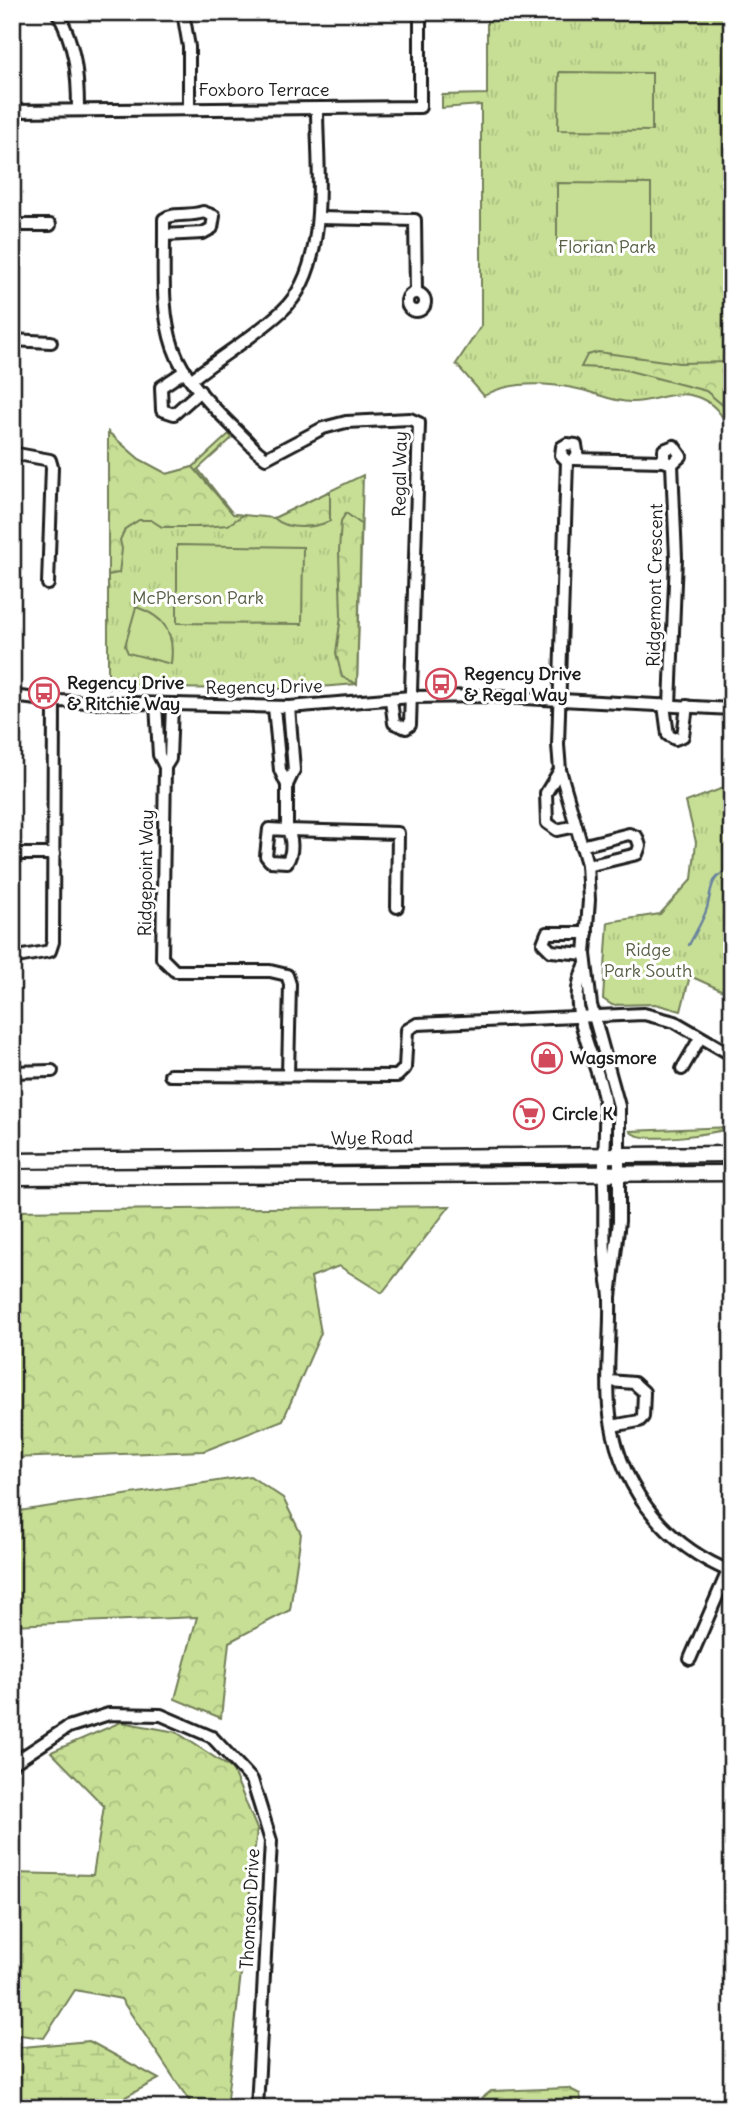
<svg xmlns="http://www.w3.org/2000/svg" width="744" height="2120" font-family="Delius,sans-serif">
	<defs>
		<pattern id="grass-tufts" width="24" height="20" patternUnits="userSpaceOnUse" patternTransform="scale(1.75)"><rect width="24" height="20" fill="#c7df95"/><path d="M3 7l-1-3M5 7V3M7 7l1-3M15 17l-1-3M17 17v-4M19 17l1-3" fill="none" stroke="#aabf80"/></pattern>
		<pattern id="forest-crowns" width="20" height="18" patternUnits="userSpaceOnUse" patternTransform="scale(1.75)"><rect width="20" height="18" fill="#c7df95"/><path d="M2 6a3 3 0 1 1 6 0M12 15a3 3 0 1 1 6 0" fill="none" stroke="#aabf80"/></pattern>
		<pattern id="wetland-marsh" width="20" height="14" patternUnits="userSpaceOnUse" patternTransform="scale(1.75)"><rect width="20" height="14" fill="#c7df95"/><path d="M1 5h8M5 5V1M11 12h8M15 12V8" fill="none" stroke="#aabf80"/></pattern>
	</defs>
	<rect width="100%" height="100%" fill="#fff"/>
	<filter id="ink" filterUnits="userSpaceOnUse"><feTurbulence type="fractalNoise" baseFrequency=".0143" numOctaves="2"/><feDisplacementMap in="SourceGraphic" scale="14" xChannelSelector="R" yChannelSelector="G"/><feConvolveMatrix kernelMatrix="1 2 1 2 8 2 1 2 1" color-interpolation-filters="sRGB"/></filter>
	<g filter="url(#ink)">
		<g fill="url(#grass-tufts)" stroke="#727e58" stroke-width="2">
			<path d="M 487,12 L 732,12 L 732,438 C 725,420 719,406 700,398 C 675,387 655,403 631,402 C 611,402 593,391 573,388 C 546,383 507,381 484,396 L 456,364 L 481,326 L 481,105 L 442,108 L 442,95 L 487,94 Z"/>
			<polygon points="108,432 139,459 167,474 193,467 229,434 232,438 198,469 233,514 274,518 363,475 357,684 293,689 108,688"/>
			<polygon points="732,769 732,995 690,976 681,1011 655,1004 612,1005 603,999 608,922 660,914 692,879 696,842 686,802 726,787"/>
			<path d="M 732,1127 C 718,1134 639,1145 630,1131 Z"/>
		</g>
		<g fill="url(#forest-crowns)" stroke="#727e58" stroke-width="2">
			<polygon points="598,352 679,363 732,362 732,413 706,391 622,369 581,367 587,355"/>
			<polygon points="108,432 139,459 167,474 193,467 233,514 243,515 228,525 202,527 162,527 151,520 139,520 125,529 120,540 122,549 119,573 108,575"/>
			<path d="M 330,491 L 330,521 C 314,528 288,531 274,518 Z"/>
			<polygon points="346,513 361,524 357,684 342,677 336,653 341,616 339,552 341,521"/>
			<polygon points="450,1206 382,1293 339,1266 311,1277 321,1333 283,1420 204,1451 12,1458 12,1211"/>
			<polygon points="250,1476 283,1498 301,1534 290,1610 229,1642 221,1718 175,1699 197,1617 12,1625 12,1512"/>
			<polygon points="121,1722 176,1732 232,1769 257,1829 226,2108 194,2108 121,1999 75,1990 44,2038 12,2034 12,1873 93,1875 104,1806 51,1752"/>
		</g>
		<g fill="url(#wetland-marsh)" stroke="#727e58" stroke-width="2">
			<polygon points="89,2041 159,2079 105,2108 12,2108 12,2048"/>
			<polygon points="568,2088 580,2094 582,2108 481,2108 481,2099 491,2091"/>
		</g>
		<g fill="#c7df95" stroke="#727e58" stroke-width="2">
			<polygon points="559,72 652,73 652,131 558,130"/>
			<polygon points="557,183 651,184 651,242 557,241"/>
			<polygon points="177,545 303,547 302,624 177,623"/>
			<path d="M 136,607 C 166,617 175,634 171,664 L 128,653 L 125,646 Z"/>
		</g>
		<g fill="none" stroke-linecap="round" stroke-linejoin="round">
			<path stroke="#68829e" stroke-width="2.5" d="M 689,945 C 695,933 703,921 707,908 C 713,885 708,880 732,867"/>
			<g stroke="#1c1c1c" stroke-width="16">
				<g id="minor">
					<path d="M 57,12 C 75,43 78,73 78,109"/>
					<polyline points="183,12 189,47 189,108"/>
					<polyline points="12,111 420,107 420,12"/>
					<path d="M 203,212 L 214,216 L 212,228 L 203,233 L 164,235 L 164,219 C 174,212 190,217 203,212 Z"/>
					<polyline points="319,218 415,220 416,292"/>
					<polyline points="12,225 50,225"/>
					<path d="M 164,235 C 164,273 161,312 173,347 C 187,388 228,420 257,451 L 266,458 L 323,428 L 346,422 L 410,419 L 419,423 L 410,725 L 406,728 L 394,723 L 391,700"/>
					<circle cx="416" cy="302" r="9"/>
					<polyline points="12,340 51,342"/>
					<polyline points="185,371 161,387 162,410 174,414 200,391"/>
					<path d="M 192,379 C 221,356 255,336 282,311 C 331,266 317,168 317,109"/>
					<polyline points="12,453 50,460 52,467 48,584"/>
					<polyline points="578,457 576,445 567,444 562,447 561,455 567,461 558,745 560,770 587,864 589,900 585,954 591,1005 619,1106 619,1221 610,1297"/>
					<polyline points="573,459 664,461 672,464"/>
					<polyline points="664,461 664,450 674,446 681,456 672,464"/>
					<polyline points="12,696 54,701 289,707 411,697 488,696 732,709"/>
					<polyline points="156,704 159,755 165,767 162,958 175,971 270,971 287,975 290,984 288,1075"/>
					<polyline points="664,705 668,735 675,739 683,736 687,706"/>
					<polyline points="670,705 676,558 672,464"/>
					<polyline points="274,707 280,770 287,785"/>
					<path d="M 289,707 L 294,770 L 287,785 L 287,830 C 293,838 293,853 287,862 L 270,861 L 266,856 L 269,829 L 287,830 L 398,833 L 397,907"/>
					<polyline points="165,767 170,759 172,705"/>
					<polyline points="560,770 546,793 547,823 557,830 576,826"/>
					<polyline points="581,846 629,834 637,837 640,846 637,854 587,866"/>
					<polyline points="12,854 54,854"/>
					<polyline points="585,954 551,951 543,943 547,933 587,933"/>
					<polyline points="12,958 50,951 53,942 54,701"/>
					<path d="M 586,964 C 560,1010 602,1061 605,1108 C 606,1134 603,1161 604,1188 C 605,1214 603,1241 606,1267 C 607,1278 610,1289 610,1299 C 611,1334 606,1370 609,1406 C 616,1481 661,1544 732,1572"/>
					<polyline points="682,1069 700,1038"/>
					<polyline points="12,1072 52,1071"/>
					<polyline points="170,1075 397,1076 405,1068 407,1030 417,1024 644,1014 675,1022 732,1055"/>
					<polyline points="609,1381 634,1383 644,1392 643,1417 639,1421 612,1426"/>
					<polyline points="690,1659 728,1571"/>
					<polyline points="12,1764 68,1727 109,1714 161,1715 212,1737 252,1780 271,1841 257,2108"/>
				</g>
			</g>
			<g stroke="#1c1c1c" stroke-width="19">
				<g id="major">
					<polyline points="12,1161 732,1154"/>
					<polyline points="12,1177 732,1173"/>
				</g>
			</g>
			<use href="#minor" stroke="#fff" stroke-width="10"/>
			<use href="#major" stroke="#fff" stroke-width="14"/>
		</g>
	</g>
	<defs>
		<g id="bus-ring" transform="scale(1.575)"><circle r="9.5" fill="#fff" stroke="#d1495b" stroke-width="1.5"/><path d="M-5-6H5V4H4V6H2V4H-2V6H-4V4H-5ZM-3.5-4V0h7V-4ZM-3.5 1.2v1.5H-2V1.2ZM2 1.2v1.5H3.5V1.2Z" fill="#d1495b"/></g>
		<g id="shop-ring" transform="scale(1.575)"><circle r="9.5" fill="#fff" stroke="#d1495b" stroke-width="1.5"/><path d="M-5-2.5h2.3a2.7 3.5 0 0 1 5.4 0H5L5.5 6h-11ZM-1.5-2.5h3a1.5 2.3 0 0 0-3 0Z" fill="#d1495b"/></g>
		<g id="supermarket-ring" transform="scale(1.575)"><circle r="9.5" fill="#fff" stroke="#d1495b" stroke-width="1.5"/><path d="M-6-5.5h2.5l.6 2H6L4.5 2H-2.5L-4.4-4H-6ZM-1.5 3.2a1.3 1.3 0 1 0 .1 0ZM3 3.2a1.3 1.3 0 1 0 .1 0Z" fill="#d1495b"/></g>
	</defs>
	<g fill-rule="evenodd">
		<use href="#bus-ring" x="441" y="684"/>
		<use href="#bus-ring" x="44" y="693"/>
		<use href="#shop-ring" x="547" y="1058"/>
		<use href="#supermarket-ring" x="529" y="1114"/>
	</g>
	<g text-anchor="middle" stroke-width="6" stroke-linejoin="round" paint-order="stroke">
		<g font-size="18" fill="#1c1c1c" stroke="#fff">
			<text x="264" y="96">Foxboro Terrace</text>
			<text transform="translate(400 474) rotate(-89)" y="6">Regal Way</text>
			<text transform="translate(655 585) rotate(-89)" y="6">Ridgemont Crescent</text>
			<text transform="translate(264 687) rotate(-1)" y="6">Regency Drive</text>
			<text transform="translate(146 873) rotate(-89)" y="6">Ridgepoint Way</text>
			<text transform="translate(372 1138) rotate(-1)" y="6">Wye Road</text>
			<text transform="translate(250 1909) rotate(-87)" y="6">Thomson Drive</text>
		</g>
		<g font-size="18" fill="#586046" stroke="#fff">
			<text x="607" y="253">Florian Park</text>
			<text x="198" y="604">McPherson Park</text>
			<text x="648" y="956">Ridge<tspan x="648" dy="21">Park South</tspan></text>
		</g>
		<g font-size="18" font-weight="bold" fill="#1c1c1c" stroke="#fff" text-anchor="start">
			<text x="464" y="680">Regency Drive<tspan x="464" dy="21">&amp; Regal Way</tspan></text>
			<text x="67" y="689">Regency Drive<tspan x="67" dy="21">&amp; Ritchie Way</tspan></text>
			<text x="570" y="1064">Wagsmore</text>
			<text x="552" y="1120">Circle K</text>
		</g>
	</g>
	<rect width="744" height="2120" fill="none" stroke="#fff" stroke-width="42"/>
	<rect x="21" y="21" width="702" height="2078" fill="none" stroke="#1c1c1c" stroke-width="2.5" filter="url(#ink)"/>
</svg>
